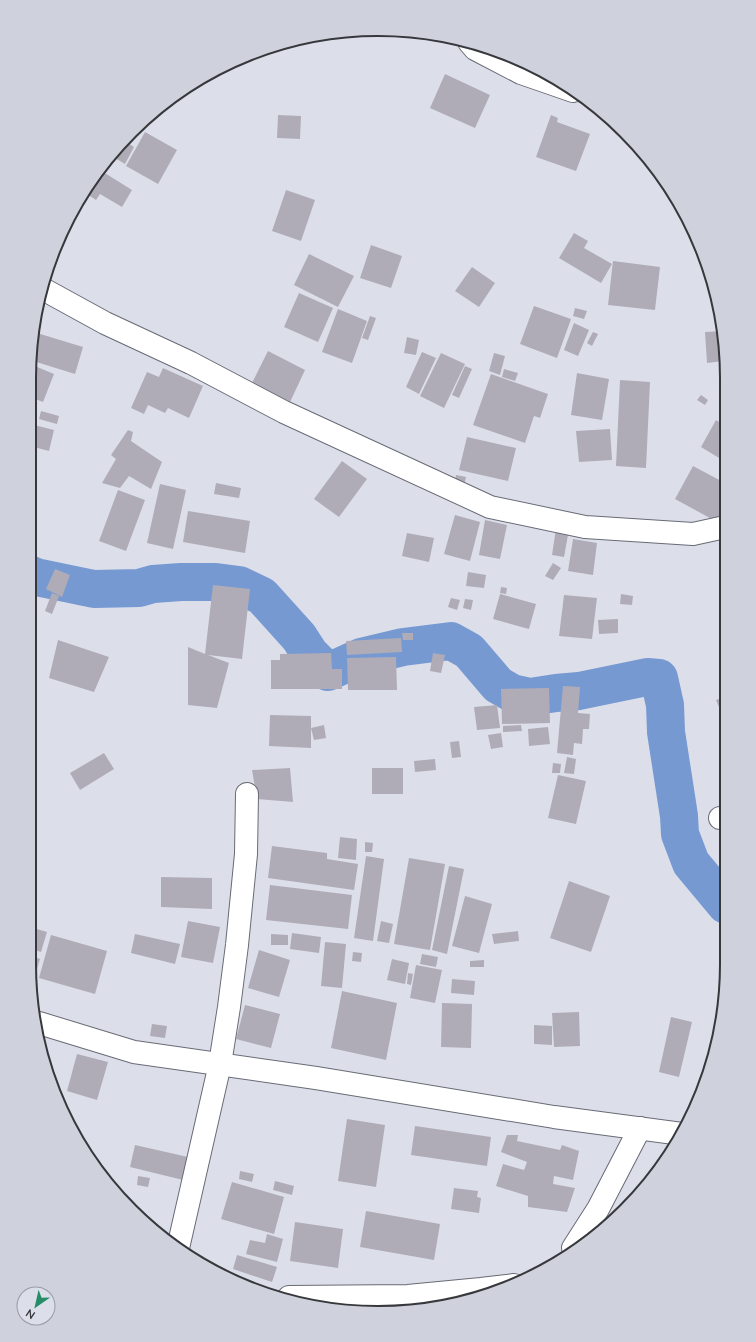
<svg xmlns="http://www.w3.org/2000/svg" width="756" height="1342" font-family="'Nunito Sans',sans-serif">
	<rect width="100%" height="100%" fill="#dcdfea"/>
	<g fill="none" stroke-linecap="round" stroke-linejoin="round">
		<polyline stroke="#7699d2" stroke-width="38" points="29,574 36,577 94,589 139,588 153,584 181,582 216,582 239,585 262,596 299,637 310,654 328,672 361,657 403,647 451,641 469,651 498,685 512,693 530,697 556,693 579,691 647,677 659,678 665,705 666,732 679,816 680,834 691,863 726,905"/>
	</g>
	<g fill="#afacb7">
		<polygon points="445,74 490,95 475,128 430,108"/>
		<polygon points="278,115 301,116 300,139 277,138"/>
		<polygon points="551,115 558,118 557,122 590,134 576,171 536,157"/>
		<polygon points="145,132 177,150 158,184 126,166"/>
		<polygon points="125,141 134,147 125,164 115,158"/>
		<polygon points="100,170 132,190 122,207 100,194 96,200 84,192"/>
		<polygon points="286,190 315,200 301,241 272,231"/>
		<polygon points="574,233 588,241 584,248 612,264 601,283 559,258"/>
		<polygon points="371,245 402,256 391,288 360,278"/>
		<polygon points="309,254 354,276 338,307 294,285"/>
		<polygon points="613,261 660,267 655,310 608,305"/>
		<polygon points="472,267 495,283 479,307 455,291"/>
		<polygon points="299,293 333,308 318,342 284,327"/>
		<polygon points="534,306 571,319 557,358 520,344"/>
		<polygon points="575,308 587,311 584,319 573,316"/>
		<polygon points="338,309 367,321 352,363 322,352"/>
		<polygon points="370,316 376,318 368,340 362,338"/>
		<polygon points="574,323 589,330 578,356 564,350"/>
		<polygon points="724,331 724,361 707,363 705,332"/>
		<polygon points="593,332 598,334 592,346 587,343"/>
		<polygon points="37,333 83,347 75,374 30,360"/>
		<polygon points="407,337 419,340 416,355 404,353"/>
		<polygon points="268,351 305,370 290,402 252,383"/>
		<polygon points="422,352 436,358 419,394 406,387"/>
		<polygon points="441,353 465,364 444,408 420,396"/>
		<polygon points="494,353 505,356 500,375 489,371"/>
		<polygon points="30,364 54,374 43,402 30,397"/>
		<polygon points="465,366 472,369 459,398 452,395"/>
		<polygon points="163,368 203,386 189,418 168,408 165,413 148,405 144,414 131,408 147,372 159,377"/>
		<polygon points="504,369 518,373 515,381 502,377"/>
		<polygon points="577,373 609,379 602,420 571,415"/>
		<polygon points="491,374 548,394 540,418 534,416 525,443 473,425"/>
		<polygon points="620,380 650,382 646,468 616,466"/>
		<polygon points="701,395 708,400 705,405 697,400"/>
		<polygon points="41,411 59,416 57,424 39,419"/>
		<polygon points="716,420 724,425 724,461 701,447"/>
		<polygon points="30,424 54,430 49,451 30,446"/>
		<polygon points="610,429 612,460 579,462 576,431"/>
		<polygon points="128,430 133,432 131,441 162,462 151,489 129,476 120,488 102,483 116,459 111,455"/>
		<polygon points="467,437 516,448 508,481 459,470"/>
		<polygon points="342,461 367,479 339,517 314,499"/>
		<polygon points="693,466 725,483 725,513 719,523 675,499"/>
		<polygon points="456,475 466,477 463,490 454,488"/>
		<polygon points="216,483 241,488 239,498 214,494"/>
		<polygon points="160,484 186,490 173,549 147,543"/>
		<polygon points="118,490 145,500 126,551 99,541"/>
		<polygon points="188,511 250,521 245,553 183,542"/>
		<polygon points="455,515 480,522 470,561 444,554"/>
		<polygon points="485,520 507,525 500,559 479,555"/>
		<polygon points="557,522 570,524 564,557 552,555"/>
		<polygon points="407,533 434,538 429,562 402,556"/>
		<polygon points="573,539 597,543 593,575 568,571"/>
		<polygon points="553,563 561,568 553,580 545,576"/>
		<polygon points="55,569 70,575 62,597 46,589"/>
		<polygon points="468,572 486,575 484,588 466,586"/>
		<polygon points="213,585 250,589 242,659 208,655 229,663 217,708 188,705 188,647 205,654"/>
		<polygon points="501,587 507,588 506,594 500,593"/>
		<polygon points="52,593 59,596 52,614 45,611"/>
		<polygon points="500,594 536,604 529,629 493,619"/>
		<polygon points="621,594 633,596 632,605 620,604"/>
		<polygon points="564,595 597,598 592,639 559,636"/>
		<polygon points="451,598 460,600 457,610 448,607"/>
		<polygon points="465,599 473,600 471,610 463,608"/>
		<polygon points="618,619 618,633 599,634 598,620"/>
		<polygon points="402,633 413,633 413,640 403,640"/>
		<polygon points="401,638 402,652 347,655 346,641"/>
		<polygon points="58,640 109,657 94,692 49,678"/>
		<polygon points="331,653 332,669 342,669 342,689 271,689 271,660 280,660 280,654"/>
		<polygon points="433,653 445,655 441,673 430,671"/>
		<polygon points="396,657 397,690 348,690 347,658"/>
		<polygon points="563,686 580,687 578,713 590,714 589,729 583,729 582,744 574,743 573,755 557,753"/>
		<polygon points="549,688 550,723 502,724 501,689"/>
		<polygon points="725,697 725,721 716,700"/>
		<polygon points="497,705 500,728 477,730 474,707"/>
		<polygon points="270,715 311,716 311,748 269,746"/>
		<polygon points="324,725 326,738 314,740 311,728"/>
		<polygon points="521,725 522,731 503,732 503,726"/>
		<polygon points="548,727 550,744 529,746 528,729"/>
		<polygon points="501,733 503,747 491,749 488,735"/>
		<polygon points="459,741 461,757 452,758 450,742"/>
		<polygon points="104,753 114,769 80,790 70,773"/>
		<polygon points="567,757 576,759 574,774 564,773"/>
		<polygon points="435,759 436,770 415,772 414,761"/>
		<polygon points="553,763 561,764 560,773 552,773"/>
		<polygon points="290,768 293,802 257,799 252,770"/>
		<rect x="372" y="768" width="31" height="26"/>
		<polygon points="558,775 586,781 576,824 548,818"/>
		<polygon points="340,837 357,839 356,860 338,858"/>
		<polygon points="365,842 373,843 372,852 365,852"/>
		<polygon points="272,846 327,853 327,859 358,864 354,890 268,878"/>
		<polygon points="366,856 384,859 373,941 354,938"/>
		<polygon points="409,858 445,864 430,950 394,944"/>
		<polygon points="449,866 464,869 447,954 432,950"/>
		<polygon points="161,877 212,878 212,909 161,907"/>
		<polygon points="569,881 610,896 591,952 550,938"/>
		<polygon points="270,885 352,895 348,929 266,920"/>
		<polygon points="465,896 492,904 479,953 452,946"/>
		<polygon points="188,921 220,927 213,963 181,957"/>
		<polygon points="381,921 393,924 389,943 377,941"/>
		<polygon points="30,927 47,932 41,952 29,948"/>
		<polygon points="518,931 519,941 494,944 492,934"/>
		<polygon points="292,933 321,937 319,953 290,949"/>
		<polygon points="135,934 180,944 175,964 131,953"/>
		<polygon points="271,934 288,935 288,945 271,945"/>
		<polygon points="51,935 107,951 95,994 39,978"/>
		<polygon points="325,942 346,944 342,988 321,986"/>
		<polygon points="259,950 290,960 279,997 248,988"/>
		<polygon points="353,952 362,953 361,962 352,961"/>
		<polygon points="422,954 438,957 436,967 420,964"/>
		<polygon points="29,955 40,959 32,985 29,964"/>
		<polygon points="392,959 409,963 405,984 387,980"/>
		<polygon points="484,960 484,967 470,967 470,961"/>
		<polygon points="416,965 442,970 435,1003 410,998"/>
		<polygon points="408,973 413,974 411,985 407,984"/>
		<polygon points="452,979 475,981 474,995 451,993"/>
		<polygon points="342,991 397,1003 386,1060 331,1048"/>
		<polygon points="442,1003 472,1004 471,1048 441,1047"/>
		<polygon points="245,1005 280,1014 271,1048 236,1039"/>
		<polygon points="579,1012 580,1046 554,1047 552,1013"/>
		<polygon points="671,1017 692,1022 679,1077 659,1072"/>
		<polygon points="152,1024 167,1026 165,1038 150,1036"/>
		<polygon points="534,1025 552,1026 552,1045 534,1044"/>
		<polygon points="77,1054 108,1062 97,1100 67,1091"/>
		<polygon points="347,1119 385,1125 376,1187 338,1181"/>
		<polygon points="415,1126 491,1137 487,1166 411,1155"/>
		<polygon points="507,1135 518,1135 517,1141 560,1150 562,1145 579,1151 573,1180 554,1176 553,1184 575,1188 567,1212 528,1207 528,1196 496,1186 503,1164 524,1170 527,1162 501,1152"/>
		<polygon points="135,1145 188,1157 183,1180 130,1167"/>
		<polygon points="240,1171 254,1174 252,1182 239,1179"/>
		<polygon points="138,1176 150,1178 148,1187 137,1185"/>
		<polygon points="275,1181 294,1186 292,1195 273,1190"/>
		<polygon points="232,1182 284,1197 274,1234 221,1219"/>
		<polygon points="454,1188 478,1191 477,1197 481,1198 479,1213 451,1209"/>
		<polygon points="366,1211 440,1224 434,1260 360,1247"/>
		<polygon points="295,1222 343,1229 338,1268 290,1261"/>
		<polygon points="267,1234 283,1239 277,1262 246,1254 250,1240 265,1243"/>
		<polygon points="237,1255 277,1267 272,1282 233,1269"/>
	</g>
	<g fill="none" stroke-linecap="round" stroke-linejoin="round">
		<g stroke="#686b75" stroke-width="24">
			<g id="minor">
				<polyline points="469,42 475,49 521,73 573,91"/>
				<polyline points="43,289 105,323 191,363 284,412 490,507 585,527 693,534 725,527"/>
				<polyline points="720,818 726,818"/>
				<polyline points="39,1023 134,1052 316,1078 554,1117 682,1134"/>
				<polyline points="178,1248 220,1064 229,1007 237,945 246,854 247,794"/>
				<polyline points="573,1248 598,1209 640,1128"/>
				<polyline points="289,1297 408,1296 481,1289 514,1285"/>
			</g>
		</g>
		<use href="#minor" stroke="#fff" stroke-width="22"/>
	</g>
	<path d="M0 0H756V1342H0ZM378 36H378A342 342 0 0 1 720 378V964A342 342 0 0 1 378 1306H378A342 342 0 0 1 36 964V378A342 342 0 0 1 378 36Z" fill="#cfd2dc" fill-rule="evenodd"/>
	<path fill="none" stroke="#36383c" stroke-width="2" d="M378 36H378A342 342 0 0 1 720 378V964A342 342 0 0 1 378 1306H378A342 342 0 0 1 36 964V378A342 342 0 0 1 378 36Z"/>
	<g transform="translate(36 1306) rotate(214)"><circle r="19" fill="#dcdfea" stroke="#9a9ca4"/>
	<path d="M0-3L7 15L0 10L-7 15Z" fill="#278d69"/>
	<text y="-6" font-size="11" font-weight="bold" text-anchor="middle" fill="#36383c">N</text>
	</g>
</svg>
